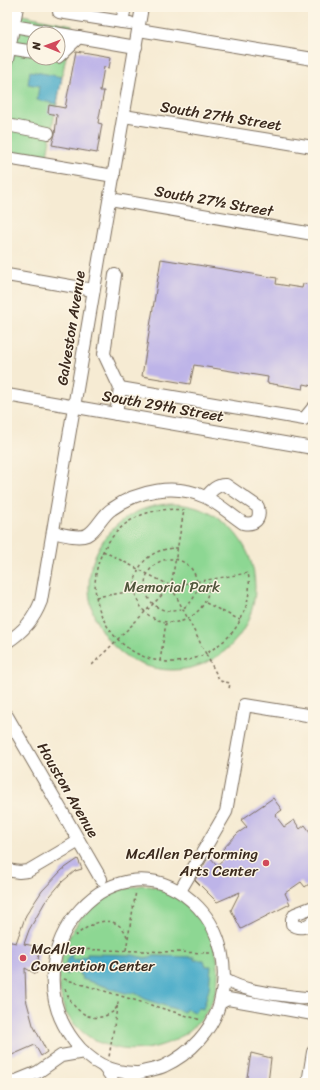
<svg xmlns="http://www.w3.org/2000/svg" width="320" height="1090" font-family="Sriracha,sans-serif">
	<rect width="100%" height="100%" fill="#fcf5e5"/>
	<filter id="ink" filterUnits="userSpaceOnUse"><feTurbulence type="fractalNoise" baseFrequency=".025" numOctaves="2"/><feDisplacementMap in="SourceGraphic" scale="8" xChannelSelector="R" yChannelSelector="G"/><feConvolveMatrix kernelMatrix="1 2 1 2 8 2 1 2 1" color-interpolation-filters="sRGB"/></filter>
	<filter id="wash" filterUnits="userSpaceOnUse"><feTurbulence type="fractalNoise" baseFrequency=".012" numOctaves="4" result="noise"/><feDisplacementMap in="SourceGraphic" scale="16" xChannelSelector="R" yChannelSelector="G"/><feGaussianBlur stdDeviation="0.9" result="paint"/><feColorMatrix in="noise" values="0 0 0 0 0 0 0 0 0 0 0 0 0 0 0 0 0 1.4 0 .05"/><feComposite in="paint" operator="in"/></filter>
	<g filter="url(#wash)">
		<rect width="100%" height="100%" fill="#f6ebd3"/>
		<g fill="#8dd793" stroke="#648058" fill-rule="evenodd">
			<path d="M 7,7 L 13,7 L 12,13 L 72,25 L 46,160 L 7,153 ZM 34,34 L 58,34 L 58,58 L 34,58 Z"/>
			<circle cx="172" cy="587" r="83"/>
			<path d="M 142,885 C 149,886 156,887 163,889 C 184,895 203,917 211,937 C 251,1037 114,1090 66,1013 C 48,969 68,919 108,895 C 118,889 131,888 142,885 Z"/>
		</g>
		<g fill="#4aacc9" stroke="#426b74">
			<polygon points="30,71 62,77 57,104 37,100 39,86 28,84"/>
			<polygon points="71,953 72,960 82,959 82,956 87,957 87,954 132,955 145,958 155,956 194,957 194,960 204,960 206,966 211,966 209,989 203,1009 199,1008 195,1012 186,1009 184,1012 147,1000 135,993 125,993 82,979 83,976 79,975 80,973 70,969 67,975 65,964"/>
		</g>
		<g id="blocks">
			<g fill="#bdb4e8">
				<polygon points="76,51 111,57 109,68 104,67 100,91 104,91 98,123 102,124 97,153 52,145 55,134 57,115 48,113 49,105 65,108"/>
				<polygon points="161,259 277,278 276,284 302,288 303,284 313,285 313,386 304,384 303,389 267,383 268,377 194,365 190,384 142,376"/>
				<polygon points="273,798 282,810 275,815 284,827 294,820 300,829 305,825 313,836 313,881 305,887 301,882 285,893 290,904 241,929 231,910 240,892 217,902 195,880 209,856 217,865 227,856 221,851 238,833 247,827 241,820"/>
				<polygon points="78,859 82,869 75,871 62,882 45,902 29,930 24,944 40,947 36,974 25,968 26,999 33,1025 47,1052 41,1056 35,1045 12,1055 7,1044 7,941 16,943 26,915 42,891 62,870"/>
				<polygon points="251,1053 271,1058 268,1083 246,1083"/>
			</g>
		</g>
	</g>
	<g filter="url(#ink)">
		<use href="#blocks" fill-opacity="0" stroke="#7c6e5d" stroke-width="1"/>
		<g fill="none" stroke-linecap="round" stroke-linejoin="round">
			<g stroke="#7c6e5d" stroke-width="14">
				<g id="minor">
					<polyline points="125,7 122,22 130,23"/>
					<polyline points="59,12 122,22"/>
					<polyline points="13,26 136,47"/>
					<polyline points="139,30 313,59"/>
					<polyline points="9,48 34,52"/>
					<polyline points="58,57 79,37"/>
					<polyline points="7,60 17,7"/>
					<polyline points="124,116 313,147"/>
					<polyline points="7,125 48,133"/>
					<polyline points="7,158 114,176"/>
					<polyline points="110,199 313,234"/>
					<polyline points="7,275 93,290"/>
					<polyline points="115,275 104,354 120,388 116,414"/>
					<polyline points="120,388 304,419 313,408"/>
					<polyline points="7,395 313,448"/>
					<path d="M 53,532 C 62,534 78,539 87,535 C 97,530 102,515 112,509 C 138,490 175,483 205,497 C 218,503 231,515 243,523 C 255,525 261,520 258,507 L 226,485 C 217,484 211,491 206,497"/>
					<path d="M 7,642 C 24,631 34,619 41,601 L 142,7"/>
					<polyline points="7,716 101,879"/>
					<polyline points="7,870 19,872 28,871 79,841"/>
					<polyline points="180,891 226,812 245,705 313,716"/>
					<path d="M 313,907 L 295,914 L 292,919 L 292,924 C 300,930 306,927 313,922"/>
					<path d="M 224,979 C 247,994 286,995 313,999"/>
					<polyline points="220,1003 228,999 313,1014"/>
					<polyline points="104,1067 111,1076 112,1083"/>
					<polyline points="11,1083 38,1072 61,1056 84,1052"/>
					<path d="M 128,1083 C 134,1069 152,1072 164,1066 C 190,1054 213,1030 220,1002 C 229,969 222,932 198,907 C 119,825 5,950 74,1041 C 89,1061 110,1073 136,1073"/>
					<polyline points="308,1083 313,1052"/>
				</g>
			</g>
			<g stroke="#7c6e5d" stroke-width="1.5" stroke-dasharray="3 3" stroke-linecap="butt">
				<path d="M 178,548 C 121,548 123,620 169,622 C 177,623 186,621 192,616 C 205,607 210,594 209,579"/>
				<path d="M 103,551 L 171,586 L 206,654 C 196,658 185,662 174,662 C 108,663 71,587 113,536 C 131,514 157,507 184,510 L 171,586"/>
				<circle cx="171" cy="585" r="26"/>
				<polyline points="96,597 134,591"/>
				<polyline points="206,603 240,620"/>
				<polyline points="160,661 166,623"/>
				<path d="M 92,665 L 171,586 L 248,573 C 253,595 243,624 226,639 C 220,644 213,649 206,654 L 220,681 L 230,683 L 229,689"/>
				<path d="M 75,936 C 88,926 106,913 122,928 C 125,931 126,935 128,938"/>
				<polyline points="69,949 211,953"/>
				<polyline points="126,950 136,891"/>
				<polyline points="64,979 201,1020"/>
				<path d="M 65,989 C 67,993 68,997 70,1000 C 78,1013 92,1022 107,1015 C 114,1012 117,1009 118,1002 L 109,1057"/>
			</g>
			<use href="#minor" stroke="#fff" stroke-width="12"/>
		</g>
	</g>
	<g fill="#d1495b" stroke="#fcf5e5" stroke-width="1.5">
		<circle cx="266" cy="863" r="4"/>
		<circle cx="23" cy="958" r="4"/>
	</g>
	<g text-anchor="middle" stroke-width="3" stroke-linejoin="round" paint-order="stroke">
		<g font-size="15" fill="#3b2a1e" stroke="#fcf5e5">
			<text transform="translate(221 116) rotate(9)" y="5">South 27th Street</text>
			<text transform="translate(214 201) rotate(10)" y="5">South 27½ Street</text>
			<text transform="translate(71 328) rotate(-81)" y="5">Galveston Avenue</text>
			<text transform="translate(163 406) rotate(10)" y="5">South 29th Street</text>
			<text transform="translate(68 790) rotate(60)" y="5">Houston Avenue</text>
		</g>
		<g font-size="15" fill="#50553b" stroke="#fcf5e5">
			<text x="172" y="592">Memorial Park</text>
		</g>
		<g font-size="15" fill="#3b2a1e" stroke="#fcf5e5" text-anchor="end">
			<text x="258" y="859">McAllen Performing<tspan x="258" dy="17">Arts Center</tspan></text>
			<text x="31" y="954" text-anchor="start">McAllen<tspan x="31" dy="17">Convention Center</tspan></text>
		</g>
	</g>
	<rect width="320" height="1090" fill="none" stroke="#fcf5e5" stroke-width="24"/>
	<g transform="translate(46 46) rotate(271)"><circle r="19" fill="#fcf5e5" stroke="#afa495"/>
	<path d="M0-3L7 15L0 10L-7 15Z" fill="#d1495b"/>
	<text y="-6" font-size="11" font-weight="bold" text-anchor="middle" fill="#3b2a1e">N</text>
	</g>
</svg>
